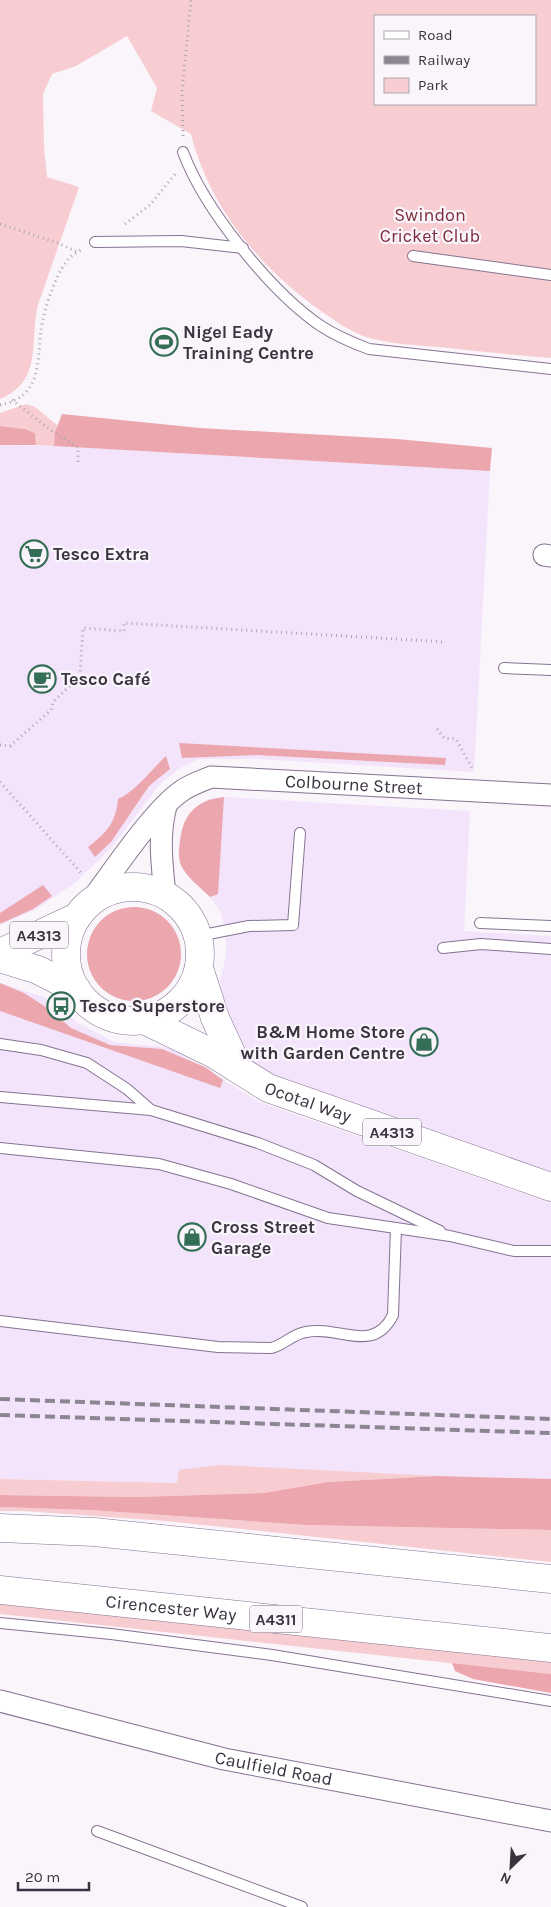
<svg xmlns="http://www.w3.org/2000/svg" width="551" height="1907" font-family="Karla,sans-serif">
	<rect width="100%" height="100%" fill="#f9f5fb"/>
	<g fill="#f3e4fc">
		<polygon points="0,445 54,446 490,471 474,772 258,759 199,759 182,767 161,783 111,848 76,882 37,909 0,925"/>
		<polygon points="224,797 470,811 464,931 551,936 551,1176 279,1080 259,1068 244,1051 220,1004 220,981 226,956 226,933 220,911 210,897 181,865 178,850 181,831 187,817 196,807 210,799"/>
		<polygon points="0,983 44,997 78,1023 114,1042 163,1047 177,1051 259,1102 551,1203 551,1479 438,1476 178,1483 0,1479"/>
	</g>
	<g fill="#f8cdd1" fill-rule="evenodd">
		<path d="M 0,0 L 551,0 L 551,358 C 513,355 476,351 438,347 C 412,345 388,344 363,336 C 348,330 334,320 321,311 C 261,269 209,207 191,134 L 151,111 L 157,88 L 127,36 L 76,66 L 52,74 L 43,94 L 44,147 L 47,177 L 79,187 L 38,305 C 29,341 44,381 0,399 ZM 375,16 L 535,16 L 535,104 L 375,104 Z"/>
		<polygon points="26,404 35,407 57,425 54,446 36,445 35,433 25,429 0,426 0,413"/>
		<polygon points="220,1465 438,1476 328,1482 264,1493 136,1497 0,1495 0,1479 177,1483 179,1470"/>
		<polygon points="0,1507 89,1510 306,1525 551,1530 551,1562 166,1521 23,1511 0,1511"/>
		<polygon points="0,1603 551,1662 551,1674 0,1614"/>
	</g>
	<g fill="#eca6ad">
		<polygon points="62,414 200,428 397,439 492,448 490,471 54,446 55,432"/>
		<polygon points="0,426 25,429 35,433 36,445 0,445"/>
		<polygon points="179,743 446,758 445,765 256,755 182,758"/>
		<path d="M 166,756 L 170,769 L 149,786 L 111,842 L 95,857 L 88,847 C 107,833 116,822 118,799 C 135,792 152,769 166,756 Z"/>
		<path d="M 224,797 L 218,894 L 210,897 C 201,888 186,877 181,865 C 178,858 179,849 180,842 C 183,814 196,800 224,797 Z"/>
		<polygon points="43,885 52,896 33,909 0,924 0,913"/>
		<circle cx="134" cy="954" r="47"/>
		<polygon points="0,983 24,993 49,1009 71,1028 110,1045 162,1049 205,1067 223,1080 220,1088 0,1011"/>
		<polygon points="438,1476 551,1479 551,1530 306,1525 89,1510 0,1507 0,1495 136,1497 264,1493 328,1482"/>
		<polygon points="452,1663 551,1674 551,1693 473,1679 455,1671"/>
	</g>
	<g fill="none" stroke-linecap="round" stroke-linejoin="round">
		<g stroke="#857390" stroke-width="12">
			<g id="service">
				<path d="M 183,152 C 204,209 271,292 321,326 C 336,336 353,343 369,349 L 551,369"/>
				<polyline points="95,242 181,241 243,248"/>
				<polyline points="413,256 551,275"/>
				<polyline points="504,668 551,670"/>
				<polyline points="480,923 551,926"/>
				<polyline points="198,936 249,926 293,925 300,833"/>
				<polyline points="443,948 481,944 551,949"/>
				<polyline points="0,1044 41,1050 87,1063 127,1089 151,1110 258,1143 314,1165 357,1191 440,1231"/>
				<polyline points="0,1097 151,1110"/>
				<polyline points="0,1148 159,1164 231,1184 328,1218 450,1236 514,1251 551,1251"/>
				<path d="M 0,1321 L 218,1347 L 271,1348 C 283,1346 292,1334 306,1332 C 340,1325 373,1355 393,1315 L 396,1228"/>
				<polyline points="0,1623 111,1634 272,1655 551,1701"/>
				<polyline points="97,1831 302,1907"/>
			</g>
		</g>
		<g stroke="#857390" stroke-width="23">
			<g id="minor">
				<polyline points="544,555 551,556"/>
				<path d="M 165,895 C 162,864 158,836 166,806"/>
				<path id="s1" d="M 90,902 C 113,872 154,809 183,790 C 192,784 202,781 211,777 L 551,795"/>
				<path id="s2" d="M 0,1701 L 224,1759 L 551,1821"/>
			</g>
		</g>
		<g stroke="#857390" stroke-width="29">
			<g id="primary">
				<circle cx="133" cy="954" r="67"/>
				<polyline points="0,953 77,917"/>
				<polyline points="0,958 38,970 77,990"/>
				<polyline points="199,968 215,1018 238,1068"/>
				<path id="s3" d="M 144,1020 L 214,1054 L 268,1088 L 551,1187"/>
				<polyline points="0,1528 94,1532 551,1579"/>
				<path id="s4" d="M 0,1590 L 551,1648"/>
			</g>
		</g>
		<g stroke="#aba6af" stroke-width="3" stroke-dasharray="1 4" stroke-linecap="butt">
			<polyline points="183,136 182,93 191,0"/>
			<polyline points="0,224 58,243 77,252"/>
			<polyline points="125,224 150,205 175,174"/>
			<polyline points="12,400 52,431 78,447 78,465"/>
			<path d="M 0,405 C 42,397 37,362 41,331 C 43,313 55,276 66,262 C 70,256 76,253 81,250"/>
			<polyline points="437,729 444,738 456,739 472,768"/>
			<polyline points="0,745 10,746 51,710 53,702 80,676 83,628 124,631 124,623 446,642"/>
			<polyline points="0,782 83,875"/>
		</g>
		<use href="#service" stroke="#fff" stroke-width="10"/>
		<use href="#minor" stroke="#fff" stroke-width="21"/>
		<use href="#primary" stroke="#fff" stroke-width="28"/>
		<g stroke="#8c8690" stroke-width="4" stroke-dasharray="10 5" stroke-linecap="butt">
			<polyline points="0,1399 551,1419"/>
			<polyline points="0,1415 551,1433"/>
		</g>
	</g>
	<defs>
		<g id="stadium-ring" transform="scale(1.4375)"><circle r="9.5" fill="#f9f5fb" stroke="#356e56" stroke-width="1.5"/><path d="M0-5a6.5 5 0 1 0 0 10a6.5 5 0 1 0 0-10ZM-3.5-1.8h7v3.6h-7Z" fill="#356e56"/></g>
		<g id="supermarket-ring" transform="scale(1.4375)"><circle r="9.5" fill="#f9f5fb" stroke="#356e56" stroke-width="1.5"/><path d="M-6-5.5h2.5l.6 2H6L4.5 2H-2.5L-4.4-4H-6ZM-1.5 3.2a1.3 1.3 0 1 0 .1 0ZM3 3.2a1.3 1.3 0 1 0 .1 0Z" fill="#356e56"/></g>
		<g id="cafe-ring" transform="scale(1.4375)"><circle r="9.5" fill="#f9f5fb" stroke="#356e56" stroke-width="1.5"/><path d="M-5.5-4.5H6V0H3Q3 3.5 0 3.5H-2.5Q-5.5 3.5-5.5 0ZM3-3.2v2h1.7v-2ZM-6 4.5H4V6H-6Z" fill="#356e56"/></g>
		<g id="bus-ring" transform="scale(1.4375)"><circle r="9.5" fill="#f9f5fb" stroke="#356e56" stroke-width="1.5"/><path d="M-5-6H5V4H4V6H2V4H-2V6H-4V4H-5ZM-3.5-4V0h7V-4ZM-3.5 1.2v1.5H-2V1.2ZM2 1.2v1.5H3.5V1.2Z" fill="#356e56"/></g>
		<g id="shop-ring" transform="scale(1.4375)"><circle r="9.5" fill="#f9f5fb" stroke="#356e56" stroke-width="1.5"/><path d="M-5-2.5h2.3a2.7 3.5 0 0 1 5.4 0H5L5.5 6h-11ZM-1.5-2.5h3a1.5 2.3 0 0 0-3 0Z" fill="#356e56"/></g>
	</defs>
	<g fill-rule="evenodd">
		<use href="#stadium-ring" x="164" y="342"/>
		<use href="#supermarket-ring" x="34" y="554"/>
		<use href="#cafe-ring" x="42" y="679"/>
		<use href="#bus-ring" x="61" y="1006"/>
		<use href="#shop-ring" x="424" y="1042"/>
		<use href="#shop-ring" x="192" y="1237"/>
	</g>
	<g text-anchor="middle" stroke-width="4.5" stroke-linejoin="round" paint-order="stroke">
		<g fill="#f9f5fb" stroke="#746d78" stroke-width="1">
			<rect x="10" y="921.5" width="58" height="27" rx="4"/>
			<rect x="363" y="1118.5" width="58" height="27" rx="4"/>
			<rect x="250" y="1605.5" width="52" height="27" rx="4"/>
		</g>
		<g font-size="16" font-weight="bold" fill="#3b3340">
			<text x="39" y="941">A4313</text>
			<text x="392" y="1138">A4313</text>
			<text x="276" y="1625">A4311</text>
		</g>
		<g font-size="18" fill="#7e2c3b" stroke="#f9f5fb">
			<text x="430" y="221">Swindon<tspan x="430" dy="21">Cricket Club</tspan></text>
		</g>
		<g font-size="18" font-weight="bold" fill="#3b3340" stroke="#f9f5fb" text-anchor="start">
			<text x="183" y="338">Nigel Eady<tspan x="183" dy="21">Training Centre</tspan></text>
			<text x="53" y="560">Tesco Extra</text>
			<text x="61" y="685">Tesco Café</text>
			<text x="80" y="1012">Tesco Superstore</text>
			<text x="405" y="1038" text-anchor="end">B&amp;M Home Store<tspan x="405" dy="21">with Garden Centre</tspan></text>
			<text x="211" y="1233">Cross Street<tspan x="211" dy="21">Garage</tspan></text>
		</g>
		<g font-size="18" fill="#3b3340" stroke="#f9f5fb">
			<text dy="6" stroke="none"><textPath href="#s1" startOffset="320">Colbourne Street</textPath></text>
			<text dy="6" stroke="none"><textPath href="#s3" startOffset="184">Ocotal Way</textPath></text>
			<text dy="6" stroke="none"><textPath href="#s4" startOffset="172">Cirencester Way</textPath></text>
			<text dy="6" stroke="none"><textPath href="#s2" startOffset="282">Caulfield Road</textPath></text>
		</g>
	</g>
	<rect x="374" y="15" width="162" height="90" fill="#f9f5fb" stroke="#ada7b0"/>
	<rect x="384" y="31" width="25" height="8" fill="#ffffff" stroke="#ada7b0"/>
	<text x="418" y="40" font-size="15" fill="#3b3340">Road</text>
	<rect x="384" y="56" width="25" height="8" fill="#8c8690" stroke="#ada7b0"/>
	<text x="418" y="65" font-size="15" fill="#3b3340">Railway</text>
	<rect x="384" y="78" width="25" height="15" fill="#f8cdd1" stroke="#ada7b0"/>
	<text x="418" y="90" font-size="15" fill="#3b3340">Park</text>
	<g transform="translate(511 1867) rotate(205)" stroke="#f9f5fb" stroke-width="4" paint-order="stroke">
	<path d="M0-4L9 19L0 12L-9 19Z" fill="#3b3340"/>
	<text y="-8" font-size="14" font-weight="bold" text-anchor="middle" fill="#3b3340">N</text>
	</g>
	<path d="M18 1882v8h71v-8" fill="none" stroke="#3b3340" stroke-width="2.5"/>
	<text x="25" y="1882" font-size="15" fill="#3b3340" stroke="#f9f5fb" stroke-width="4" paint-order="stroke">20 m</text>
</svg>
